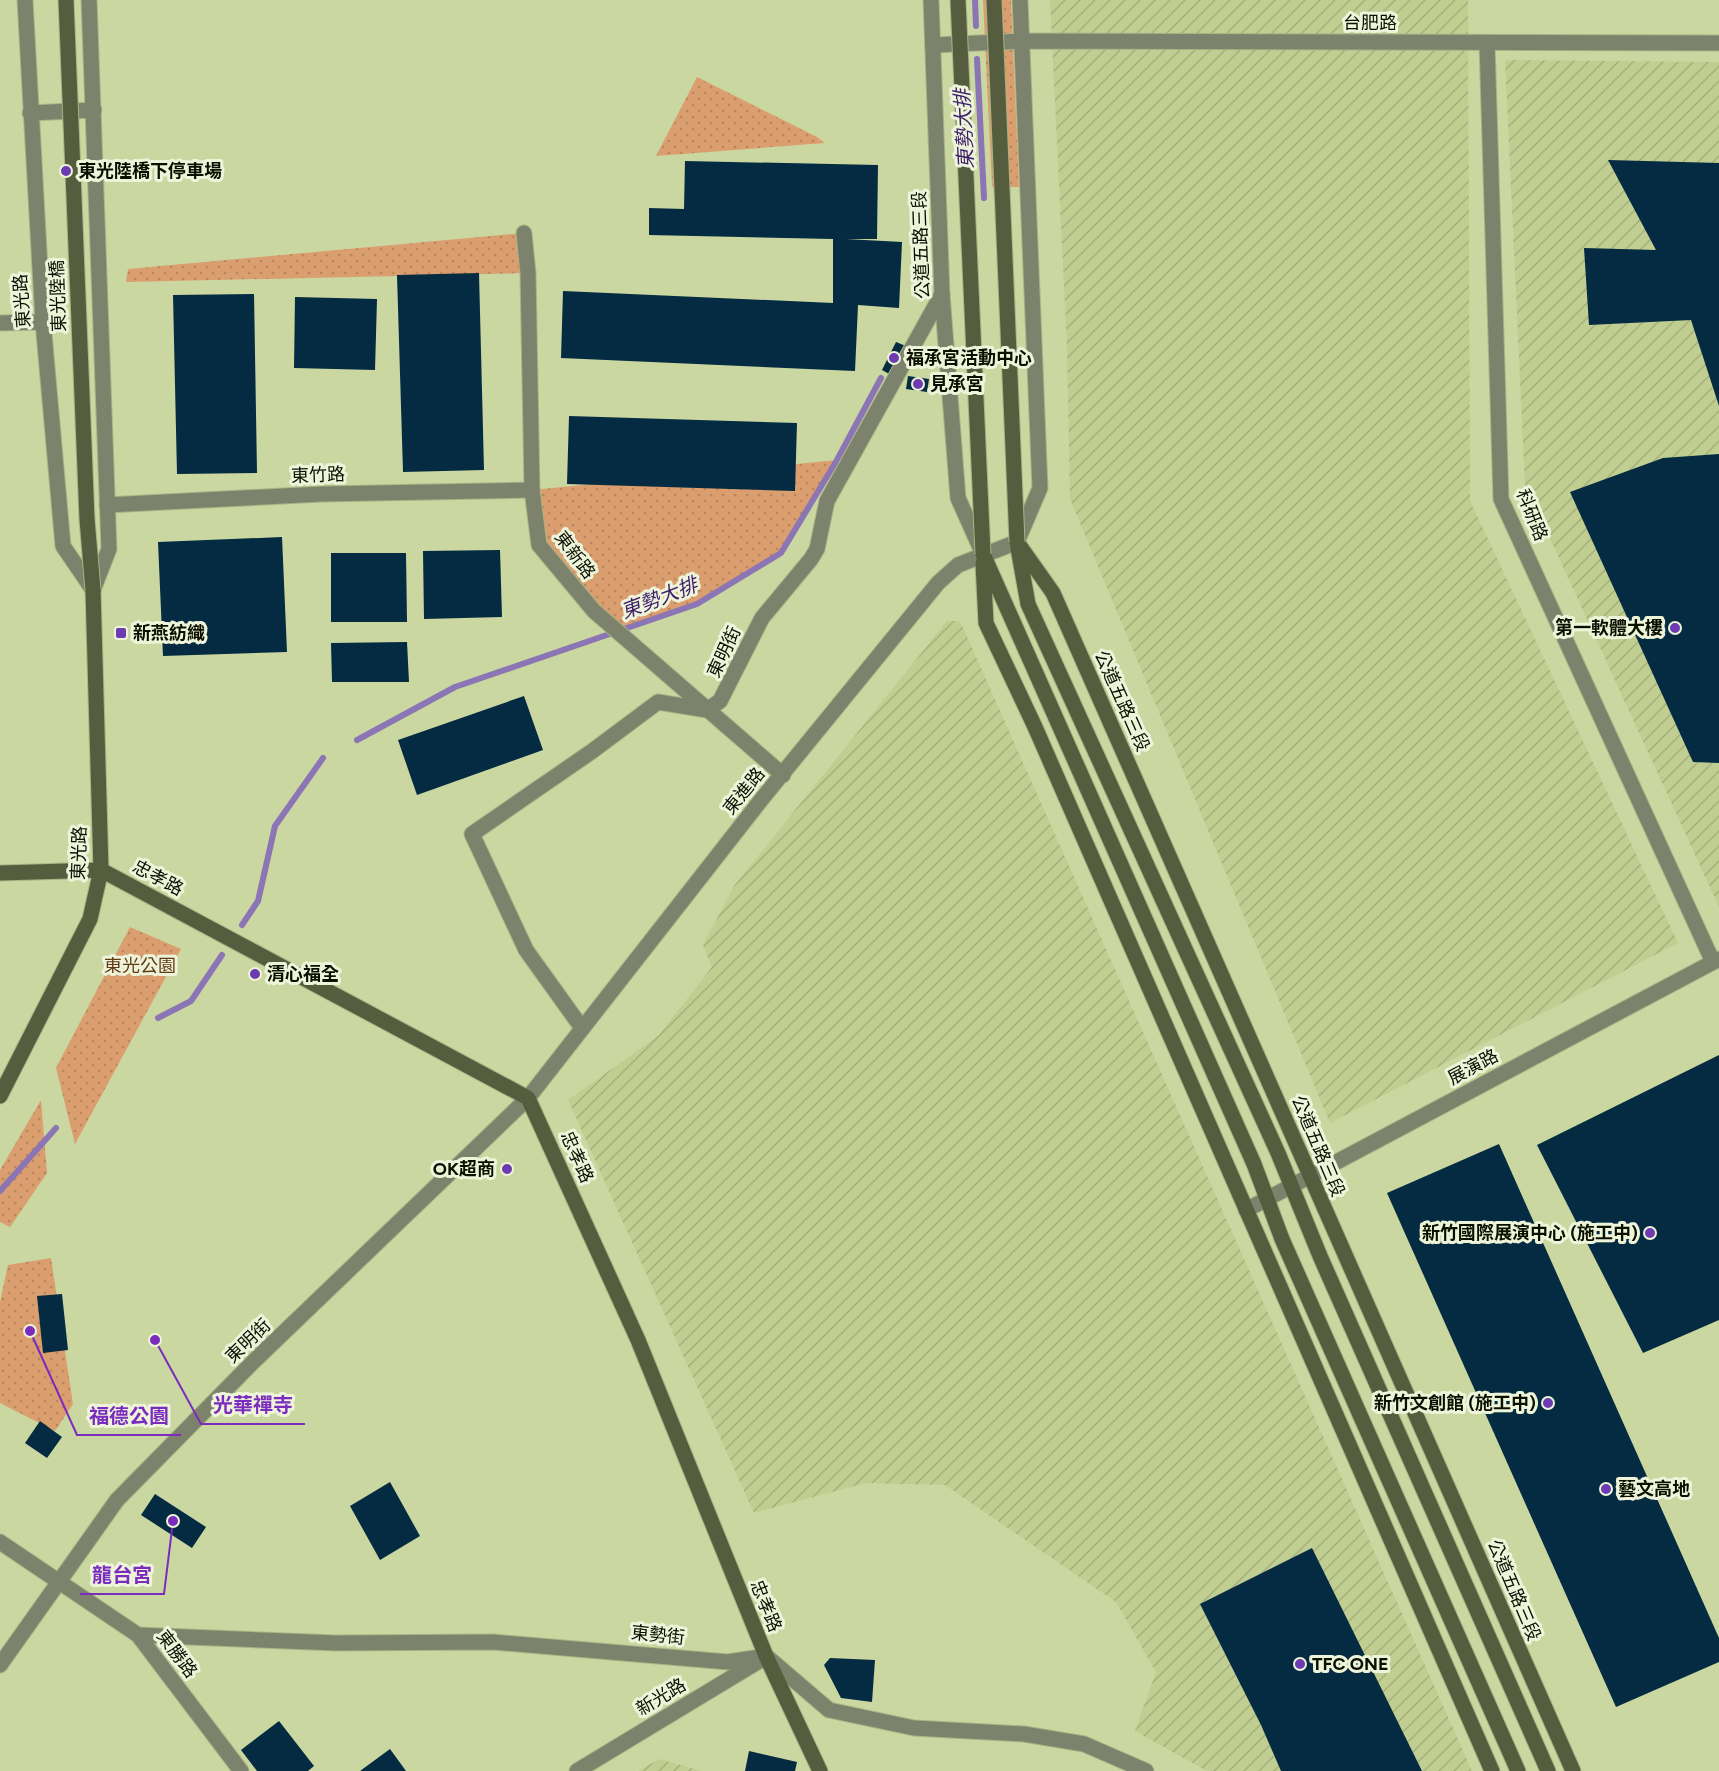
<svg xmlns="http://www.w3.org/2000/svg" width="1719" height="1771" font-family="Figtree,'Noto Sans TC',sans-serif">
	<defs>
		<pattern id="industrial-furrows" width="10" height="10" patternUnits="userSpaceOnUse" patternTransform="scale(1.5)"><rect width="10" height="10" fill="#c0ce91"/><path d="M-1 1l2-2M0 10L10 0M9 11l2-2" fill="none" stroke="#a4b07b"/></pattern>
		<pattern id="park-dots" width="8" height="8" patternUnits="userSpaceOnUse" patternTransform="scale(1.5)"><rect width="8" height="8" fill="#db9e6e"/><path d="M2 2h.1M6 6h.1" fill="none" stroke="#bb875e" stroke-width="1.8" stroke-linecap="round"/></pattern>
	</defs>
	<rect width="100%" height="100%" fill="#cad7a1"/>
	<g fill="url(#industrial-furrows)">
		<polygon points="1050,0 1468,0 1470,501 1678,943 1330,1123 1070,499 1067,346"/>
		<polygon points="1505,60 1719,62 1719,907 1525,484"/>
		<polygon points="947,621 960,621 1472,1771 1207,1771 1135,1731 1156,1672 1116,1602 945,1485 866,1483 754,1513 568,1100 658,1036 712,967 703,945 734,886"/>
		<polygon points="659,1759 702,1771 638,1771"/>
	</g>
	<g fill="url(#park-dots)">
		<polygon points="983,0 1011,0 1019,187 992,187"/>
		<polygon points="697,77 817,137 825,143 656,156"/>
		<polygon points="524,233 528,273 126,282 128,269"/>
		<polygon points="837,460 781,553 697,604 618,631 539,545 532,490"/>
		<polygon points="130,927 181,949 75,1144 56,1068"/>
		<polygon points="41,1100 47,1173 10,1227 0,1222 0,1170"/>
		<polygon points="51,1258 73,1404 55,1431 0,1403 0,1302 8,1265"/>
	</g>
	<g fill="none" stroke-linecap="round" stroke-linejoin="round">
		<g stroke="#8b75b5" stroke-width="6">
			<polyline points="975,0 976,26"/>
			<polyline points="977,59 984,198"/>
			<polyline points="357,740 455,687 697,604 781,553 837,460 881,378"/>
			<polyline points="242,925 258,901 275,826 323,758"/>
			<polyline points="158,1018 191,1001 222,955"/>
			<polyline points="0,1191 56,1128"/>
		</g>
	</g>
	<g fill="#042b41">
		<polygon points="1608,160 1719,163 1719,406 1691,320 1589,325 1584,248 1656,250"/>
		<polygon points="685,161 878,165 877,239 846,239 902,242 899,308 858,305 855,371 561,358 563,291 833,303 833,239 649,235 649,208 684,209"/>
		<polygon points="479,273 484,470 403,472 397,275"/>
		<polygon points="254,294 257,473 177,474 173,295"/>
		<polygon points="295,297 377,299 375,370 294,368"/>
		<polygon points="896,342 906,346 891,375 882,370"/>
		<polygon points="908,376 929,379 927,392 906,389"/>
		<polygon points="569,416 797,423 795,491 567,484"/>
		<polygon points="1719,454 1719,763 1693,762 1570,492 1663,458"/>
		<polygon points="282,537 287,652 163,656 158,542"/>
		<polygon points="500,550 502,617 424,619 423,551"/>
		<polygon points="331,553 406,553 407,622 331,622"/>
		<polygon points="407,642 409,682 332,682 331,643"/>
		<polygon points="524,696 543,750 417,795 398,740"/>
		<polygon points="1719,1055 1719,1320 1643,1353 1537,1145"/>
		<polygon points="1499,1144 1719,1638 1719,1662 1616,1707 1387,1193"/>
		<polygon points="62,1294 68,1350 43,1353 37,1296"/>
		<polygon points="40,1421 62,1437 47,1458 25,1443"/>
		<polygon points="390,1482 420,1536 380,1560 350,1506"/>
		<polygon points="155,1494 206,1527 192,1548 141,1515"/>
		<polygon points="1312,1548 1422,1771 1281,1771 1261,1725 1200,1604"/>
		<polygon points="830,1658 875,1660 872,1702 841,1698 824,1665"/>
		<polygon points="279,1721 314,1766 308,1771 257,1771 241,1750"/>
		<polygon points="390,1749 406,1771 360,1771"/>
		<polygon points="749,1751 797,1762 795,1771 745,1771"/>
	</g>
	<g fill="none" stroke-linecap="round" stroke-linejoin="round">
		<g stroke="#a8b384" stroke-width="17">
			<g id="street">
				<polyline points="25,0 43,322 63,546 93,590"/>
				<polyline points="89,0 109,549 93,590"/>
				<polyline points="931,0 942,294 958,498 983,554"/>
				<polyline points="1487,43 1501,499 1713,962"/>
				<polyline points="933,45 1021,41 1719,43"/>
				<polyline points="30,113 94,110"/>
				<polyline points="524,233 528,273 532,490 539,545 594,611 783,775"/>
				<polyline points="0,323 43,322"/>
				<polyline points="107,505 322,494 532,490"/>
				<polyline points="582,1028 526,950 472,834 591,752 658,702 707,710 720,701 762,618 811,559 817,549 827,501 942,294"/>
				<polyline points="1246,1210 1719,959"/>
				<polyline points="0,1542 138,1635 241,1771"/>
				<polyline points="138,1635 336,1643 493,1642 728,1662 766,1656 829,1710 914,1728 1024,1734 1084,1744 1146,1771"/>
				<polyline points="0,1665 117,1500 254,1361 528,1098 761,800 938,583 958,565 1017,542 1040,488 1020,0"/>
				<polyline points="577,1771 759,1661"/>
			</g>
		</g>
		<g stroke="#a8b384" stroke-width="17">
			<g id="secondary">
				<polyline points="1017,542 1053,593 1573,1771"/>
				<polyline points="1018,548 1028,604 1278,1153 1320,1256 1548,1771"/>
				<polyline points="983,554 1254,1164 1282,1239 1518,1771"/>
				<polyline points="983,563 986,623 1035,727 1492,1771"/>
				<polyline points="0,873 101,870 528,1098 638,1340 766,1656 820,1771"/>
				<polyline points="0,1096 90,919 101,870 93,590"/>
			</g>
		</g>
		<use href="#street" stroke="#7d826c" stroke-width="15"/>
		<use href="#secondary" stroke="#565d3e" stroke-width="15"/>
		<g stroke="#a8b384" stroke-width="17" stroke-linecap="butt">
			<g id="secondary-bridge">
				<polyline points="66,0 87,519 93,590"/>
				<polyline points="958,0 983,554"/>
				<polyline points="994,0 1017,542"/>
			</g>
		</g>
		<use href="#secondary-bridge" stroke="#565d3e" stroke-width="15"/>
	</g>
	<g fill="#6d3ab1" stroke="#edf4d9" stroke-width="2">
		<circle cx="66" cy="171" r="6"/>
		<circle cx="894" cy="358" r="6"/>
		<circle cx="918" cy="384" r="6"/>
		<circle cx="1675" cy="628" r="6"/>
		<rect x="115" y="627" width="12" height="12" rx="3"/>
		<circle cx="255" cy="974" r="6"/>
		<circle cx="507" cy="1169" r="6"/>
		<circle cx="1650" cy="1233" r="6"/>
		<circle cx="1548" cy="1403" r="6"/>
		<circle cx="1606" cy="1489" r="6"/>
		<circle cx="1300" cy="1664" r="6"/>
	</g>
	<g text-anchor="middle" stroke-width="6" stroke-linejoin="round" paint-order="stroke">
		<g font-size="18" fill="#0b0f00" stroke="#edf4d9">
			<text x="1370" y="29">台肥路</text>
			<text transform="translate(921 245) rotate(-92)" y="6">公道五路三段</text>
			<text transform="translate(58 296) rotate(-92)" y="6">東光陸橋</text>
			<text transform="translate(22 301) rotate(-94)" y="6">東光路</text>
			<text transform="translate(318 475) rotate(-2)" y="6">東竹路</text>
			<text transform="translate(1532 515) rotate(68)" y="6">科研路</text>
			<text transform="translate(575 555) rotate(53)" y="6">東新路</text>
			<text transform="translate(724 652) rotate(-65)" y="6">東明街</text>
			<text transform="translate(1122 701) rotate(66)" y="6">公道五路三段</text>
			<text transform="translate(744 791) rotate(-51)" y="6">東進路</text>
			<text transform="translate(79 853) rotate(-88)" y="6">東光路</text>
			<text transform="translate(158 878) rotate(28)" y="6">忠孝路</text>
			<text transform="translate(1473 1067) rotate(-28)" y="6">展演路</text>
			<text transform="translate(1318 1146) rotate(67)" y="6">公道五路三段</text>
			<text transform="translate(577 1157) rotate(66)" y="6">忠孝路</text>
			<text transform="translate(248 1341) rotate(-44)" y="6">東明街</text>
			<text transform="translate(1514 1590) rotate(67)" y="6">公道五路三段</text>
			<text transform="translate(766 1606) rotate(68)" y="6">忠孝路</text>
			<text transform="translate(658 1635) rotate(6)" y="6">東勢街</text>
			<text transform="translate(177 1654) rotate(53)" y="6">東勝路</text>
			<text transform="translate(661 1697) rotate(-31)" y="6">新光路</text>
		</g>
		<g font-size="18" font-weight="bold" fill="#0b0f00" stroke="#edf4d9" text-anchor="start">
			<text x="78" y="177">東光陸橋下停車場</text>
			<text x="906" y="364">福承宮活動中心</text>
			<text x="930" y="390">見承宮</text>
			<text x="1663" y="634" text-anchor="end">第一軟體大樓</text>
			<text x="133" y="639">新燕紡織</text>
			<text x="267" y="980">清心福全</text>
			<text x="495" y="1175" text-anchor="end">OK超商</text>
			<text x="1638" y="1239" text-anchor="end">新竹國際展演中心 (施工中)</text>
			<text x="1536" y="1409" text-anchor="end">新竹文創館 (施工中)</text>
			<text x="1618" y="1495">藝文高地</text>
			<text x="1312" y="1670">TFC ONE</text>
		</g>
		<g font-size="18" fill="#633a15" stroke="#edf4d9">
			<text x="140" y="972">東光公園</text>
		</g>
		<g font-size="20" font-style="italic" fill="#3e1d6a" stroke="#edf4d9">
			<text transform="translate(964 129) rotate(-93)" y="7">東勢大排</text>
			<text transform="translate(659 598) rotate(-21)" y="7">東勢大排</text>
		</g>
	</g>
	<path fill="none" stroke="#7b2cbf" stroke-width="2" d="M155 1340L201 1424H305M30 1331L77 1435H181M173 1521L164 1594H80"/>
	<g fill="#7b2cbf" stroke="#edf4d9" stroke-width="2">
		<circle cx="155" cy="1340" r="6"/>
		<circle cx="30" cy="1331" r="6"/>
		<circle cx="173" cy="1521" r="6"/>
	</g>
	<g font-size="20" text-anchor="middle" font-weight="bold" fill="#7b2cbf" stroke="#edf4d9" stroke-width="6" stroke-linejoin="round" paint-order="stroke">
		<text x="253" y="1412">光華禪寺</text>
		<text x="129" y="1423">福德公園</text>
		<text x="122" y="1582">龍台宮</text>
	</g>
</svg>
